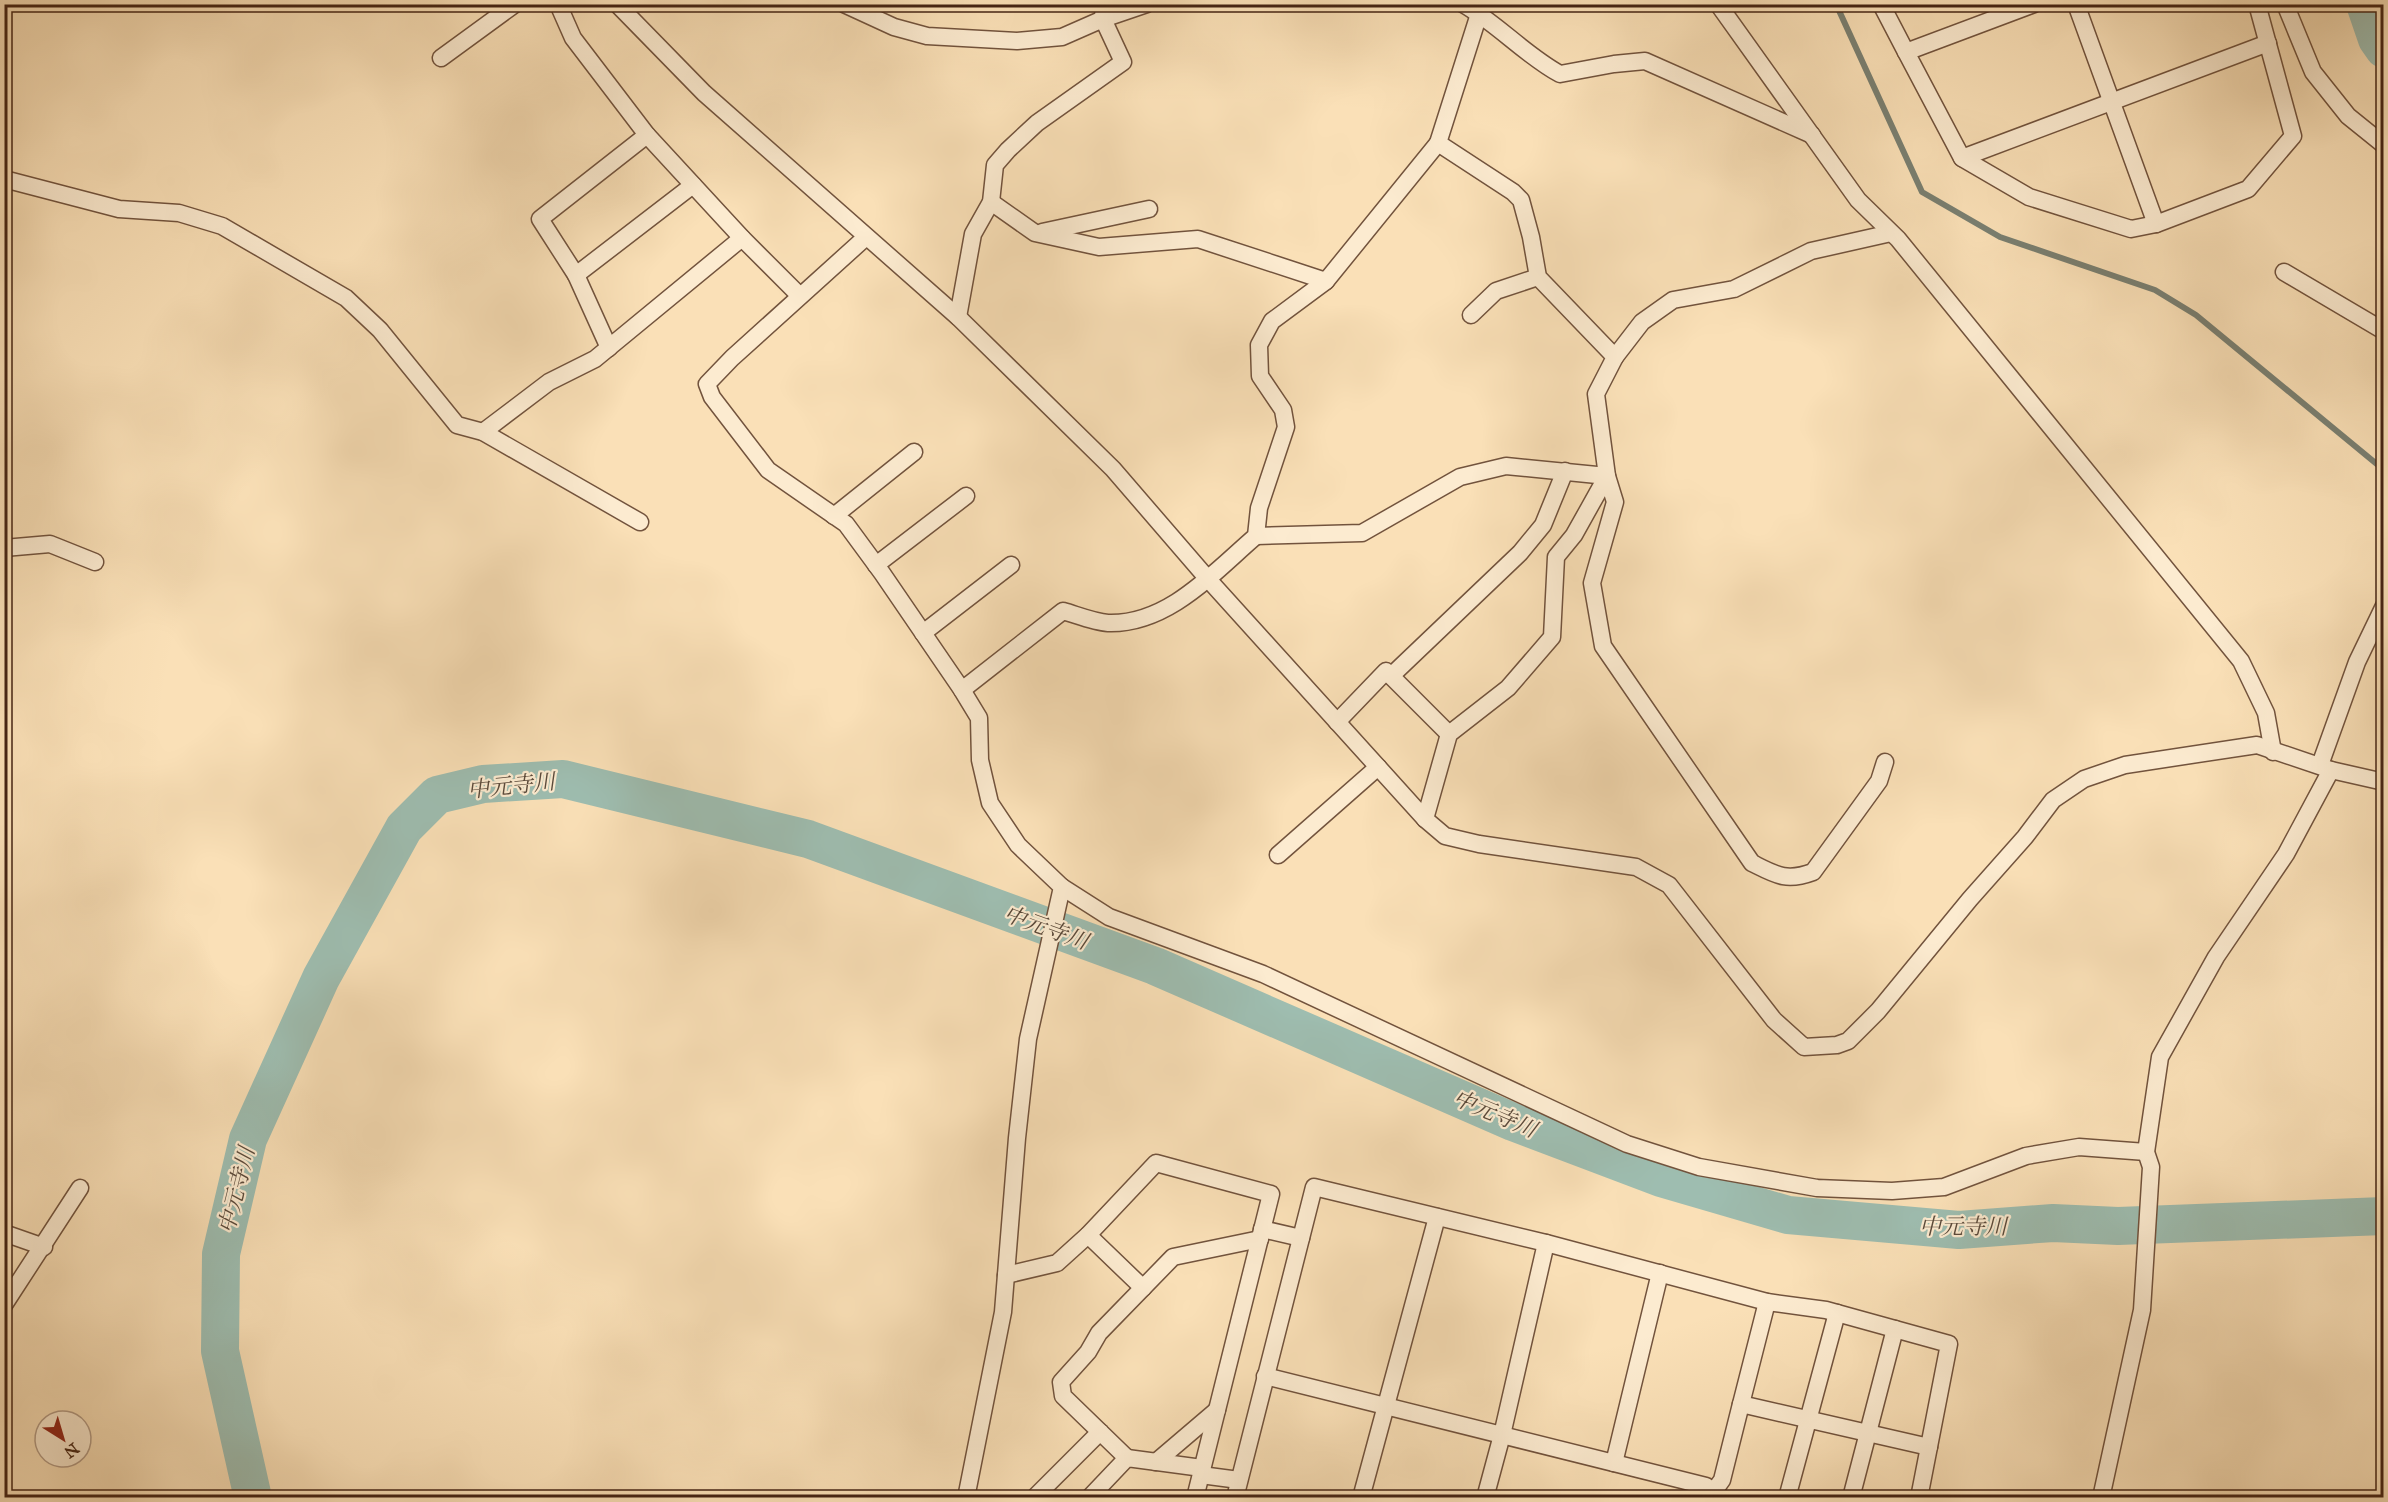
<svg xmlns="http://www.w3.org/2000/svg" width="2388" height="1502" font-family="'IM FELL Great Primer','Noto Serif JP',serif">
	<rect width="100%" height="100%" fill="#fae0b7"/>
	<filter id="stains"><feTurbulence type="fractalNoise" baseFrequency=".00333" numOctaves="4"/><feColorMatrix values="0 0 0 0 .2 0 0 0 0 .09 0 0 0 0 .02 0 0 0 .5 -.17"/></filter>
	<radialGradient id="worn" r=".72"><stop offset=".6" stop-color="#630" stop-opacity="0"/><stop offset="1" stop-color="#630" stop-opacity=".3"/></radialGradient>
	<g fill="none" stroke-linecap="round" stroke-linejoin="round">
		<polyline stroke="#7a8072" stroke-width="6" points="1836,4 1922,192 2000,237 2155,290 2196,315 2384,470"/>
		<g stroke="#9ebdb0" stroke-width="38">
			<polyline points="2365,4 2377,39 2384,49"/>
			<polyline points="253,1498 220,1351 221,1254 248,1139 321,978 404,828 437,795 483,784 563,779 808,839 1155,966 1513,1122 1661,1178 1788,1215 1959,1230 2053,1223 2118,1226 2384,1216"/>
		</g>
		<g stroke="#72533d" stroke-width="19">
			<g id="street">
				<polyline points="558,4 573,38 647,135 742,238 800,296"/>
				<polyline points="617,4 704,93 958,317 1113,469 1207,578 1425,819 1445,836 1479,844 1636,867 1669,885 1774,1020 1804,1047 1837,1045 1848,1041 1878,1011 1970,899 2025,837 2053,800 2084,779 2125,765 2257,745 2331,770 2384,782"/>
				<polyline points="844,4 894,27 927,36 1017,41 1062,37 1103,19 1147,4"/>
				<path d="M 1463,4 C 1498,24 1525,55 1560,74 L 1614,64 L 1645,61 L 1812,135"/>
				<polyline points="1718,4 1858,200 1898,239 2241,661 2266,713 2273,752"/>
				<polyline points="1881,4 1906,52"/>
				<polyline points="2034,4 1906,52 1962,158 2029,197 2131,229 2156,224 2248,189 2293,136 2257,4"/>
				<polyline points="2076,4 2156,224"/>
				<polyline points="2285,4 2313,72 2348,116 2384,145"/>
				<polyline points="441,58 515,4"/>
				<polyline points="1962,158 2268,43"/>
				<polyline points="4,179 119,209 179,213 222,226 346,298 380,330 457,425 483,432 640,522"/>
				<polyline points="991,202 1035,233 1099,247 1198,239 1326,281 1438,143"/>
				<polyline points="1042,232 1149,209"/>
				<polyline points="866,237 732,358 707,384 712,397 768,470 846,524 882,573 962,690 979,718 980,760 990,803 1018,845 1062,887 1028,1039 1017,1138 1003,1312 966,1498"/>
				<polyline points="2284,272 2384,331"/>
				<polyline points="576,275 540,219 647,135"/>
				<polyline points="1471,315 1496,291 1538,277"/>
				<polyline points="958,317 973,234 991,202 995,165 1008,150 1037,123 1123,62 1103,19 1104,4"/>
				<polyline points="609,348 576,275 693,185"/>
				<polyline points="1615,357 1642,322 1673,300 1734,289 1811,251 1891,233"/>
				<polyline points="483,432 549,382 595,359 742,238"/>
				<polyline points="834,516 914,452"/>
				<path d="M 1256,536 L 1362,533 L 1460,477 L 1506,466 L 1607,476 L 1615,502 L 1592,583 L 1603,646 L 1752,863 C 1776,875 1786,882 1813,872 L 1879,781 L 1885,762"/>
				<polyline points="4,548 50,544 95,562"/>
				<polyline points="876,565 966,496"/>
				<polyline points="923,633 1011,565"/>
				<polyline points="1391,676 1520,553 1543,525 1565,471"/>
				<path d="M 962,690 L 1063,611 C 1077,615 1094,622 1108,623 C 1168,625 1214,572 1256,536 L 1259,508 L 1286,427 L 1283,410 L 1260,376 L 1259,345 L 1272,321 L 1326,281"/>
				<polyline points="1337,722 1386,671 1449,734"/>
				<polyline points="2320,765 2357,662 2384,606"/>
				<polyline points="1425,819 1449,734 1508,688 1552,637 1556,557 1574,535 1607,476 1596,394 1615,357 1538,277 1531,237 1521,200 1513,192 1438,143 1479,14"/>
				<polyline points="1278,855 1378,767"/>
				<polyline points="1062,887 1109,917 1263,974 1627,1144 1699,1167 1817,1188 1892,1191 1944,1187 2026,1156 2079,1147 2146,1152"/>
				<polyline points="1262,1229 1301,1238"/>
				<polyline points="4,1233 44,1247"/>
				<polyline points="1088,1235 1143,1288"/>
				<polyline points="1546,1243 1767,1302 1826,1310 1949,1344 1919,1498"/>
				<polyline points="1006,1275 1057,1263 1088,1235 1156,1163 1271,1194 1195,1498"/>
				<polyline points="1767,1302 1741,1404 1929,1447"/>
				<polyline points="4,1305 80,1188"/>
				<polyline points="1265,1376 1706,1486 1708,1498"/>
				<polyline points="1127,1458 1063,1396 1061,1382 1088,1352 1099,1333 1173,1257 1260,1239"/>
				<polyline points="1156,1462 1217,1410"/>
				<polyline points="1614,1463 1660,1273"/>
				<polyline points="1201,1475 1239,1480"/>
				<polyline points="1034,1498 1100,1432"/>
				<polyline points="1089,1498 1127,1458 1202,1468"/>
				<polyline points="1235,1498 1314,1187 1546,1243 1502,1435 1485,1498"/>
				<polyline points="1361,1498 1437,1217"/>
				<polyline points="1709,1498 1722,1480 1741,1404"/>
				<polyline points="1787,1498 1837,1313"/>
				<polyline points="1851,1498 1895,1329"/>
				<polyline points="2101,1498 2142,1310 2151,1167 2146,1152 2160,1057 2216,957 2286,854 2331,770"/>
			</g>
		</g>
		<use href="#street" stroke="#fcebd0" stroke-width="16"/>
	</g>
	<g text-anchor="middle" stroke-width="4.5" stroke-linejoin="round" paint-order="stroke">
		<g font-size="22" font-style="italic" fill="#5b4a3b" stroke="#fcebd0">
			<text transform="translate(511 785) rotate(-6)" y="8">中元寺川</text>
			<text transform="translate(1046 927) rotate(20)" y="8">中元寺川</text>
			<text transform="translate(1495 1113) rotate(23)" y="8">中元寺川</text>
			<text transform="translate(236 1190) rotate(-76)" y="8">中元寺川</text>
			<text x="1963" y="1234">中元寺川</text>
		</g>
	</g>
	<rect width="2388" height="1502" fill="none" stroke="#fae0b7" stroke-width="24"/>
	<rect x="6" y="6" width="2376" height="1490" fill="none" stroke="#452414" stroke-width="3"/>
	<rect x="12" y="12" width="2364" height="1478" fill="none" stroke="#452414" stroke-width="1.5"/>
	<g transform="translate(63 1439) rotate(143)"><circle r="28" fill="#fcebd0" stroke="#b39b85" stroke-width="1.5"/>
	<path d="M0-4.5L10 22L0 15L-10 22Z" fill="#8f2418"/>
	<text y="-9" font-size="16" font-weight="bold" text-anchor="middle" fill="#452414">N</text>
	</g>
	<rect width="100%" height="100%" filter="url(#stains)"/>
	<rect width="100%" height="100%" fill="url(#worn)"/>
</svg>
